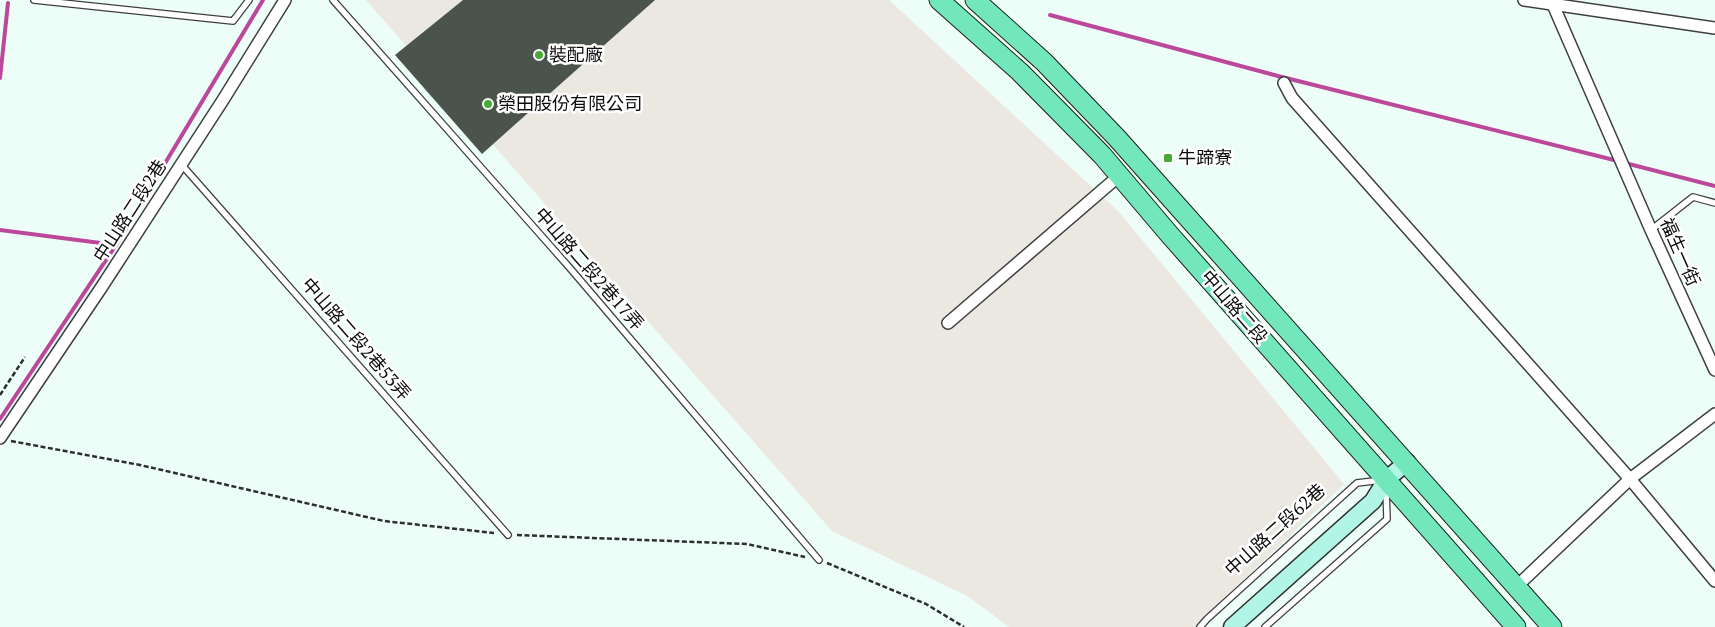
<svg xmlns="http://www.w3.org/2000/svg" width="1715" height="627" font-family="'PT Serif','Noto Sans TC',serif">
	<rect width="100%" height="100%" fill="#edfdf8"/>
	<polygon fill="#eae8e1" points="366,0 889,0 1119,212 1344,484 1194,627 1009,627 969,597 832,531"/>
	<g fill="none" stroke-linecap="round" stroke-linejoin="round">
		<g stroke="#bc489c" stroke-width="4">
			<polyline points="1050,15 1278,76 1618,161"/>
			<polyline points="0,78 8,3"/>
			<polyline points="1625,163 1715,186"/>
			<polyline points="0,230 116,245"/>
			<polyline points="0,419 116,245 263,0"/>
		</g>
	</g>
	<polygon fill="#4a534c" points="463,0 655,0 482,154 395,55"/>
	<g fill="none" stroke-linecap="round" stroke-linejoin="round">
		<g stroke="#3f3f3f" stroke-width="8">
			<g id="lane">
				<polyline points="34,0 233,21 249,0"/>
				<polyline points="333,0 569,267 819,560"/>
				<polyline points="181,164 508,535"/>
				<polyline points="1651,230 1693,197 1715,203"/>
				<polyline points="1200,627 1207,619 1357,483 1382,480"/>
				<polyline points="1265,627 1387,519 1386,488"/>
			</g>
		</g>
		<g stroke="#3f3f3f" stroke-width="14">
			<g id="street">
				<polyline points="1524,0 1715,28"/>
				<polyline points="1551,0 1651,230 1715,370"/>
				<polyline points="1284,83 1292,98 1630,479 1715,581"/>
				<polyline points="948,323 1120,175"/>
				<polyline points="0,438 101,288 223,100 285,0"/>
				<polyline points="1516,587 1630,479 1715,414"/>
			</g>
		</g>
		<g stroke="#2e2e2e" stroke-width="19">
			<polyline id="secondary" points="1232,627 1373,501 1386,480 1407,462"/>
		</g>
		<g stroke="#1d1d1d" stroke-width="21">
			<g id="primary">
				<polyline points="939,0 1020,72 1102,155 1169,234 1516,627"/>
				<polyline points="975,0 1044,62 1117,138 1552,627"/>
			</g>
		</g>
		<g stroke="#2e2e2e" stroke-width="2.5" stroke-dasharray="5 2.5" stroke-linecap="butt">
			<polyline points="0,395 25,357"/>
			<polyline points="11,441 140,465 384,521 494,533"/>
			<polyline points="517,535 747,544 805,557"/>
			<polyline points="827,563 926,604 964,627"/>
		</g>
		<use href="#lane" stroke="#fff" stroke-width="5.5"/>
		<use href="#street" stroke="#fff" stroke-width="11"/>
		<use href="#secondary" stroke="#b0f5e5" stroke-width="16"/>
		<use href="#primary" stroke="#72e7bc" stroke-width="19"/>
	</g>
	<g fill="#49aa35" stroke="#fff" stroke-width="2">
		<circle cx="539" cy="55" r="5"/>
		<circle cx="488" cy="104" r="5"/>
		<rect x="1163" y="153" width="10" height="10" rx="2.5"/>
	</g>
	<g text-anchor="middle" stroke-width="5" stroke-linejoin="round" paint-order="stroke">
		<g font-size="18" fill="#0c0c0c" stroke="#fff" text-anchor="start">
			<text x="549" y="61">裝配廠</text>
			<text x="498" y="110">榮田股份有限公司</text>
			<text x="1178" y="164">牛蹄寮</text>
		</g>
		<g font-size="18" fill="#0c0c0c" stroke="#fff">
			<text transform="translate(130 211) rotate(-57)" y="6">中山路二段2巷</text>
			<text transform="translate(1680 252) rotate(66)" y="6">福生一街</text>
			<text transform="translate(589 269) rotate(49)" y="6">中山路二段2巷17弄</text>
			<text transform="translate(1234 307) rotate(49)" y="6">中山路二段</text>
			<text transform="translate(356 339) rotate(49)" y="6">中山路二段2巷53弄</text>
			<text transform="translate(1275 530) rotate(-42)" y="6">中山路二段62巷</text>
		</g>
	</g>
</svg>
